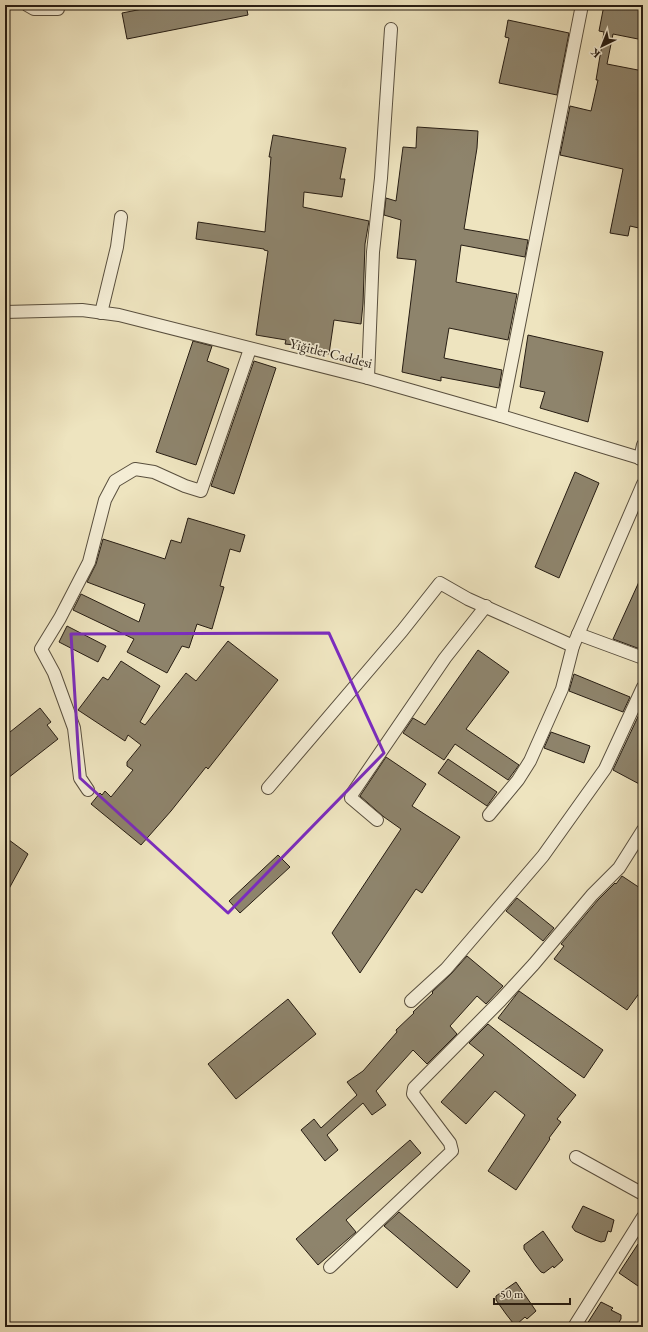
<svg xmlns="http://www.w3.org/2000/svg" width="648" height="1332" font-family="'EB Garamond',serif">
	<rect width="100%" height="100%" fill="#eee4bf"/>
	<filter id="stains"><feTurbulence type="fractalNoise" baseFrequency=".005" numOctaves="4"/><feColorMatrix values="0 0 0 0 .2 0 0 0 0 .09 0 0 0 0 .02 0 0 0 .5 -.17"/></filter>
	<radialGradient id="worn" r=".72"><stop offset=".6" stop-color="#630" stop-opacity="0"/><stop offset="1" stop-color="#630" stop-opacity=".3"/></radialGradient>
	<g fill="#8e846c" stroke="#271d13">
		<polygon points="163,5 246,5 248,15 127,39 122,13"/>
		<polygon points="604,5 643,5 643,40 613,34 607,64 643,71 643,229 630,226 628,236 610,233 623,169 560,155 570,106 591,111 598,80 596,80 604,32 599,31"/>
		<polygon points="508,20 569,33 557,95 499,83 509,38 505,37"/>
		<polygon points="417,127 478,131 477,148 464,229 528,240 525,257 461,245 456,282 517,294 508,340 449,328 444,358 502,370 499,388 441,377 441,381 402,372 416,260 397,258 401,220 384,215 386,198 396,201 403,147 416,148"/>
		<polygon points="273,135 346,148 340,179 345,179 342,197 304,192 303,207 369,221 365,244 363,304 361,324 334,320 329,354 311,351 312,347 285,344 286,340 256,335 268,251 264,250 264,249 196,239 198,222 265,232 271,157 269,157"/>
		<polygon points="528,335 603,352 588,422 540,408 545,392 520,387"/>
		<polygon points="193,341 212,346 207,361 229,369 196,465 156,452"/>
		<polygon points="254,361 276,368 234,494 211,486"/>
		<polygon points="575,472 599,483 559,578 535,567"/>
		<polygon points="188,518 245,535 240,552 230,549 220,586 224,587 212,629 197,624 189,648 182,646 167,673 127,652 134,639 73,610 81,594 139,622 145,604 87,582 96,564 103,539 165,559 171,540 181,543"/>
		<polygon points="643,573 643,642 640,649 613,639"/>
		<polygon points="67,626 106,646 98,662 59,642"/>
		<polygon points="228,641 278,680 208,769 206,767 171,811 141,845 91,804 100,793 102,795 105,791 111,797 133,770 127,766 127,762 141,745 128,735 125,741 78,710 103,677 108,680 121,661 160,686 140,722 145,725 186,673 196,681"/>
		<polygon points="478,650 509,672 466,729 519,765 508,780 455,744 444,760 403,733 413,718 425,725"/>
		<polygon points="574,674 630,697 623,712 569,691"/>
		<polygon points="643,706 643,786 613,770"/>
		<polygon points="40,708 51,722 47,725 58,739 8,778 5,774 5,736"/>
		<polygon points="551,732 590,746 584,763 544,748"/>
		<polygon points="386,757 426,784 412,806 460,837 422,893 416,889 360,973 332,933 401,829 384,817 360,796"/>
		<polygon points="448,759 497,792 487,806 438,773"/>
		<polygon points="5,837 28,854 5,896"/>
		<polygon points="278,855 290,867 240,913 229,901"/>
		<polygon points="622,876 643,890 643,988 627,1010 554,959 564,946 561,944 598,900 615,883 616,884"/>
		<polygon points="517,898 554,928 543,941 506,911"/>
		<polygon points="467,956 503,986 486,1004 477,996 450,1026 457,1034 427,1064 413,1050 376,1091 386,1105 372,1115 363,1103 327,1135 338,1150 325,1161 301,1130 314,1119 321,1128 357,1095 347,1082 363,1071 397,1032 396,1030 414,1013 413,1012 433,993 432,992 451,974"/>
		<polygon points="519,991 603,1050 584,1078 498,1018"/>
		<polygon points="288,999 316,1034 236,1099 208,1064"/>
		<polygon points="488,1024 576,1095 557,1119 561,1122 549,1138 550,1139 516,1190 488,1171 525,1115 495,1091 466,1124 441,1102 484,1055 469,1043"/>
		<polygon points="410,1140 421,1153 346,1220 356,1232 318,1265 296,1239"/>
		<polygon points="583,1206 614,1220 611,1232 608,1231 605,1241 601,1242 595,1240 575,1231 572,1227"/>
		<polygon points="399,1212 470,1271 457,1288 384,1226"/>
		<polygon points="543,1231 563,1260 554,1268 553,1266 544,1273 541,1272 536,1266 524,1249 524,1245"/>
		<polygon points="638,1244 643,1248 643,1281 638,1286 619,1273"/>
		<polygon points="516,1282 536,1311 527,1319 525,1317 517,1324 513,1323 506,1314 496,1300 496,1296"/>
		<polygon points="601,1302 613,1308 611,1310 621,1315 621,1319 616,1327 585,1327"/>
	</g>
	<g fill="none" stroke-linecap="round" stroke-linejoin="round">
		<g stroke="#594f3e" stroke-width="14">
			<g id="minor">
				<polyline points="27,5 34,9 58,9"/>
				<polyline points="5,312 82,310 119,315 368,378 501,416 643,459"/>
				<polyline points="101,313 117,247 121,217"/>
				<polyline points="368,378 373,252 381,178 391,29"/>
				<polyline points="501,416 582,5"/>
				<polyline points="640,459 643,445"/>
				<polyline points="578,634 643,658"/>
				<polyline points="268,788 402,631 440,583 468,599 573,646"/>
				<polyline points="88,790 80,778 74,728 54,673 41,649 60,618 89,562 105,500 115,481 135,469 154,472 185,486 201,491 250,349"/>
				<polyline points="489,815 518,780 530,761 562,689 573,646 643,484"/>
				<polyline points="377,820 351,798 352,794 445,658 486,606"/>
				<polyline points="411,1001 446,969 543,856 605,769 643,687"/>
				<polyline points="576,1157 643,1194"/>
				<polyline points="330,1267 452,1151 450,1143 413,1094 414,1088 501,1000 534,964 592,895 619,868 643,830"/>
				<polyline points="574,1327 643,1217"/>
			</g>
		</g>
		<use href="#minor" stroke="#f4edd5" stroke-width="12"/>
	</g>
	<path fill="none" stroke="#7b2cbf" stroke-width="3" stroke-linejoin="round" d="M 329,633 L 384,753 L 228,913 L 80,778 L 71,634 Z"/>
	<g text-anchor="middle" stroke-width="3.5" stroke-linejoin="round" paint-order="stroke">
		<g font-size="14" fill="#271d13" stroke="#f4edd5">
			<text transform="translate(331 353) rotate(14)" y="5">Yiğitler Caddesi</text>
		</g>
	</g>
	<rect width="648" height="1332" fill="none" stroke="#eee4bf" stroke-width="20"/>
	<rect x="6" y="6" width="636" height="1320" fill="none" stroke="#271d13" stroke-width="2"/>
	<rect x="10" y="10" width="628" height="1312" fill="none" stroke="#271d13"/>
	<g transform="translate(602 46) rotate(223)" stroke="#f4edd5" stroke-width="3" paint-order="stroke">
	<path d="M0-3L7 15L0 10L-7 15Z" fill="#271d13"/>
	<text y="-6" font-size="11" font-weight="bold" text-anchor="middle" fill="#271d13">K</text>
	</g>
	<path d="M494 1298v6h76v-6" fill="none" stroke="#271d13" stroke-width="2"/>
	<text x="500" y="1298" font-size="12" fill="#271d13" stroke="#f4edd5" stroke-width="3" paint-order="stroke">50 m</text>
	<rect width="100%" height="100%" filter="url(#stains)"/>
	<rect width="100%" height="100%" fill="url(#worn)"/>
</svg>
